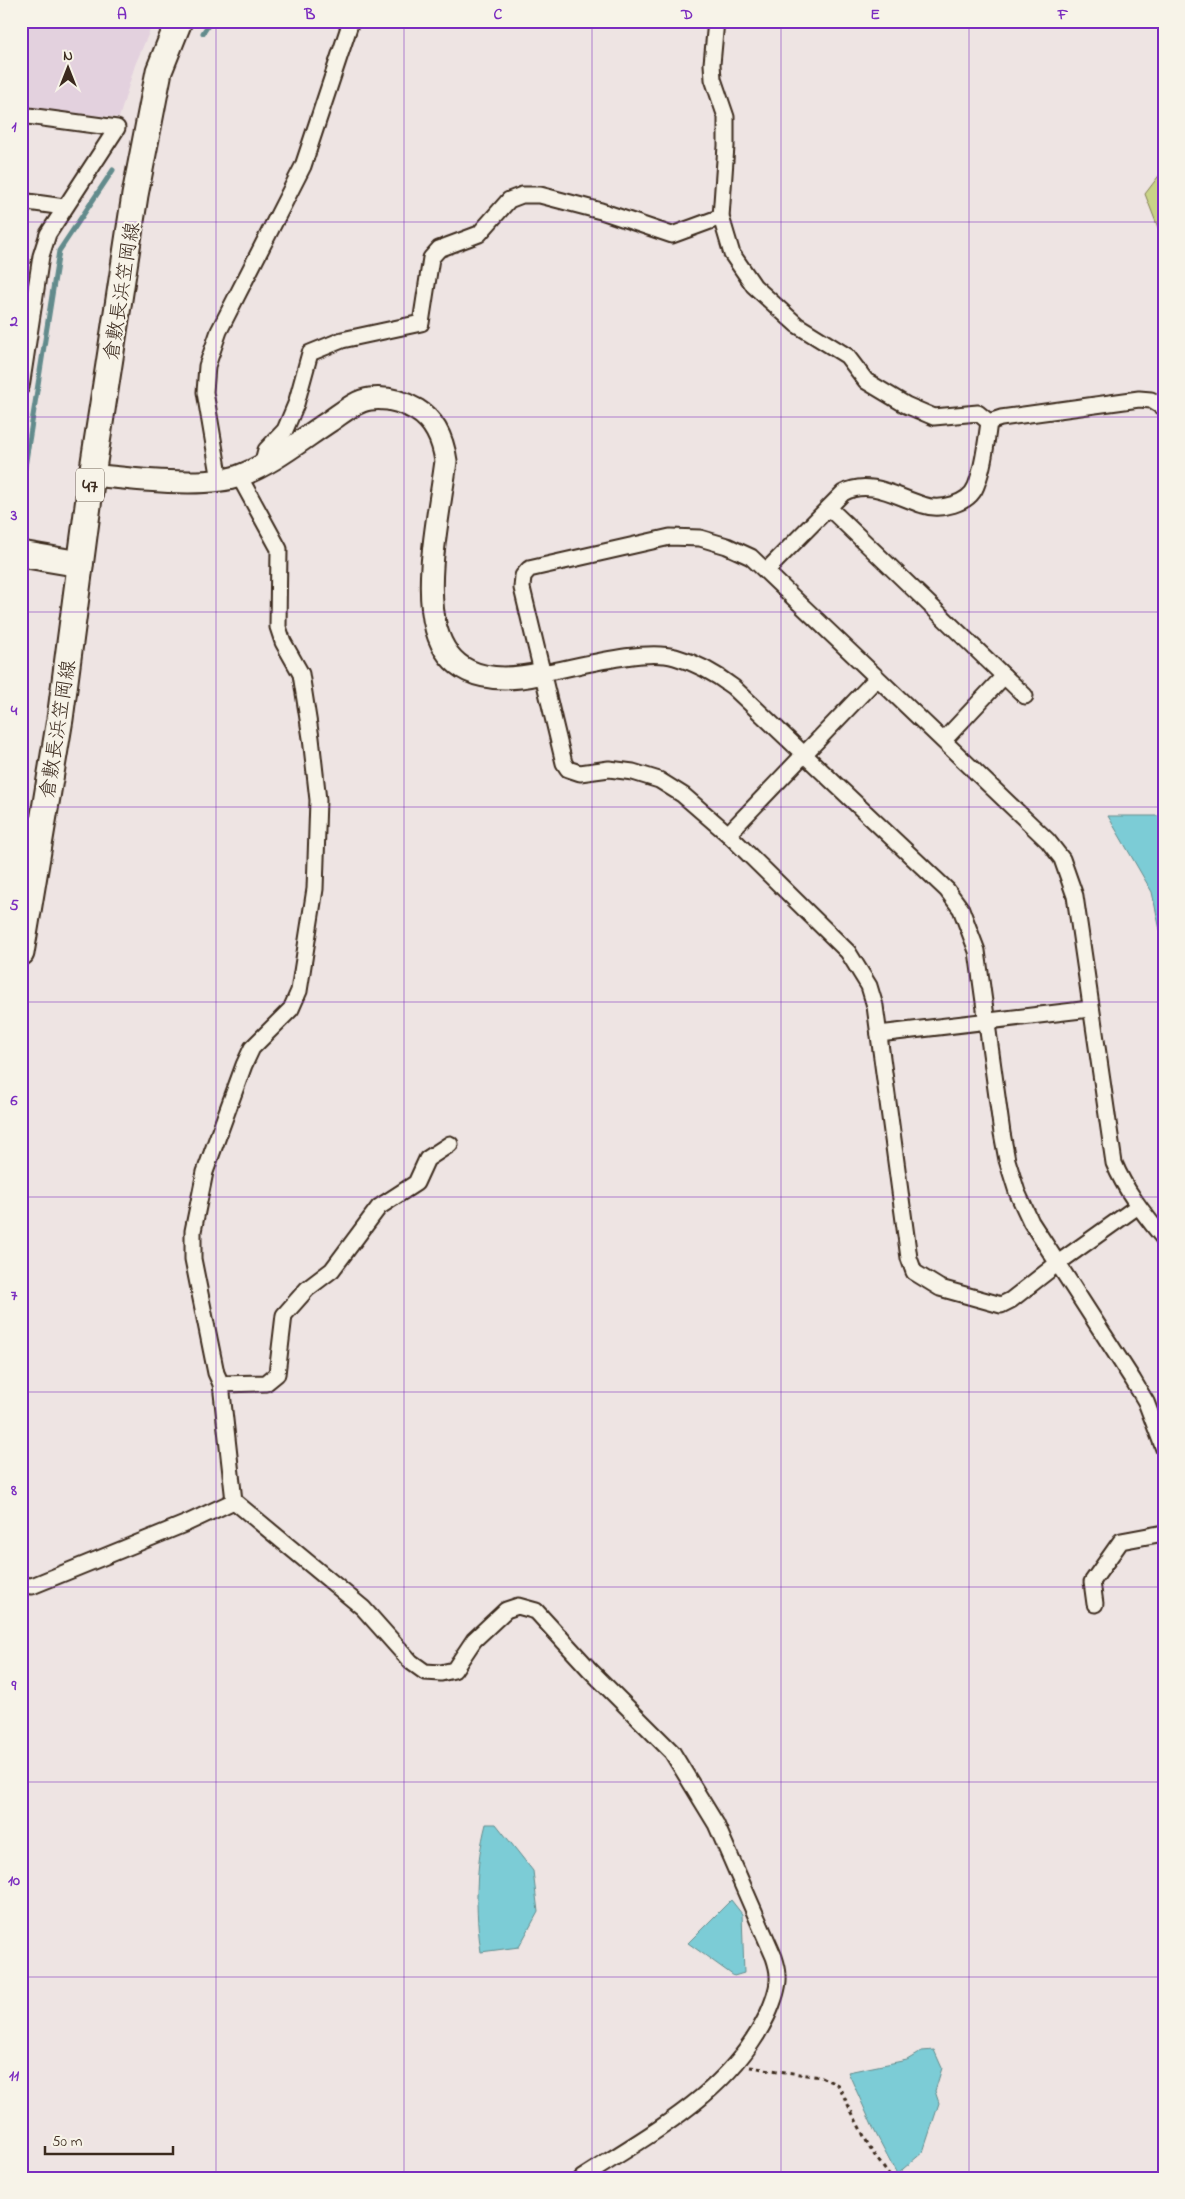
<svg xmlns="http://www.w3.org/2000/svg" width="1185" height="2199" font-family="'Indie Flower','Klee One',sans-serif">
	<rect width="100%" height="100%" fill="#eee4e3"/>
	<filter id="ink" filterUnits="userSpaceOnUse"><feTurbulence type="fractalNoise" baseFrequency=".02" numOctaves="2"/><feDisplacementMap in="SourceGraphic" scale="10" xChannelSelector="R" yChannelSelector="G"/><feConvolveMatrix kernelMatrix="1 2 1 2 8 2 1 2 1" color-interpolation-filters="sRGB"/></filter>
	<g filter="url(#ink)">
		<polygon fill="#e3d1de" points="21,21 154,21 135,65 119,118 21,106"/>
		<polygon fill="#c9d387" stroke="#827e52" points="1164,169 1164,243 1145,194"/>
		<g fill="#7cccd6" stroke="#628b8c">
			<polygon points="1108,816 1164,816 1164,949 1152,892"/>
			<path d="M 486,1824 L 496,1824 L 533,1871 L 538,1912 L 519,1947 L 481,1952 C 475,1910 475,1866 486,1824 Z"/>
			<polygon points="731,1900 742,1914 744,1973 734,1976 688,1943"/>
			<polygon points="934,2050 942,2068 935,2091 939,2103 923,2152 897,2174 875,2132 848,2072 907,2060 922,2051"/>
		</g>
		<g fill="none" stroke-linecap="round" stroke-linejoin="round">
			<g stroke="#628b8c" stroke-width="5">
				<polyline points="203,33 211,21"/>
				<polyline points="21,492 59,251 113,170"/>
			</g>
			<g stroke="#3b2a1e" stroke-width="19">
				<g id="street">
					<polyline points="716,21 712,64 713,79 726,117 726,146 721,217 732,254 754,286 797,325 847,356 866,381 906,405 934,417 978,413 989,422"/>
					<polyline points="21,115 117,128 48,234 41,256 21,387"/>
					<polyline points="21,201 64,207"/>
					<polyline points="989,422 1001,418 1139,399 1151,400 1164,408"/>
					<polyline points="262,465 266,450 285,430 296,404 310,353 342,340 421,323 431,258 439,249 479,234 509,200 522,195 540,195 601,211 672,235 721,217"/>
					<path d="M 239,476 L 279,549 L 278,627 L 283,642 L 301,674 L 311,738 L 318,800 L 315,889 L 299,991 L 291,1009 L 252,1048 L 244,1065 L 205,1172 L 193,1231 L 193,1259 L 216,1373 L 221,1384 L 234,1501 L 363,1608 L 411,1662 L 425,1672 L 441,1673 L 454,1670 L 474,1640 L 506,1610 L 518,1606 L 536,1611 L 590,1670 L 672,1752 L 716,1824 L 774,1957 C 776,1963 778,1970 778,1976 C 779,1988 772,2005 767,2016 C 730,2093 651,2133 582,2178"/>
					<polyline points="220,480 205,392 207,366 219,331 303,166 351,21"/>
					<polyline points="829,508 1025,696"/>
					<path d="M 766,571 L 843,493 C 869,478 897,497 923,505 C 940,511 969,504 976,486 C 984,466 986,443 989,422"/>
					<path d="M 543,673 C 577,667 643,648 675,657 C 697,663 716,674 733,687 L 947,890 L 961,909 L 977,951 L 1002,1133 L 1007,1160 L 1017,1192 L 1031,1222 L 1133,1380 L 1146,1402 L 1164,1449"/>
					<polyline points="944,740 1004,676"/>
					<polyline points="728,834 877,678"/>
					<polyline points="879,1034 1090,1009"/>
					<path d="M 1138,1206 L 1058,1263 L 1011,1300 L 1001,1305 L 940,1288 L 914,1272 L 909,1258 L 875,1006 L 869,986 L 848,952 L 728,834 L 683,795 L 659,780 L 633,772 L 609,769 L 580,773 L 568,769 L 564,763 L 522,588 L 523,576 L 529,569 L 670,537 L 700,538 L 727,546 L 751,557 L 1048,841 L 1062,859 L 1075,896 L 1114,1163 C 1126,1192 1145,1215 1164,1239"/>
					<polyline points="221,1384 266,1383 277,1374 284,1315 307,1289 332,1270 379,1207 416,1183 427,1159 450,1144"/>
					<polyline points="21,1585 32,1586 187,1523 234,1501"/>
					<polyline points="1095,1604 1092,1582 1121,1541 1164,1533"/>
				</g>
			</g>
			<g stroke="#3b2a1e" stroke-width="25">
				<path id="secondary" d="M 92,475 C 128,479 207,488 239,476 C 272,464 301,440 330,421 C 342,413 355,401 370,399 C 387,397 402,401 417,410 C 435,421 443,440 446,461 C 435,549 390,708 543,673"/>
			</g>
			<g stroke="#3b2a1e" stroke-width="29">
				<g id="primary">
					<polyline points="21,554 80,564"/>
					<polyline points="21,953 60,719 92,475 135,195 159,71 179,21"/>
				</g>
			</g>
			<polyline stroke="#3b2a1e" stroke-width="3" stroke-dasharray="4 4" stroke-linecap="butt" points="750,2067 821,2077 838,2085 871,2150 891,2178"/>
			<use href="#street" stroke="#f7f3e8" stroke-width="15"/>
			<use href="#secondary" stroke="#f7f3e8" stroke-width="21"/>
			<use href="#primary" stroke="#f7f3e8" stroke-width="25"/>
		</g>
	</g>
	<path fill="none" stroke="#7b2cbf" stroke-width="1" stroke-opacity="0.55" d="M 216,21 L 216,2178M 404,21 L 404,2178M 592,21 L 592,2178M 781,21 L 781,2178M 969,21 L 969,2178M 21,222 L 1164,222M 21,417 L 1164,417M 21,612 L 1164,612M 21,807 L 1164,807M 21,1002 L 1164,1002M 21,1197 L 1164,1197M 21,1392 L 1164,1392M 21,1587 L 1164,1587M 21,1782 L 1164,1782M 21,1977 L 1164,1977"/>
	<g text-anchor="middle" stroke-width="4.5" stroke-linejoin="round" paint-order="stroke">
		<rect fill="#f7f3e8" stroke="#73665b" stroke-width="1" x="76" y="468.5" width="28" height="33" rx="4"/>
		<g font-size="19" font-weight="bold" fill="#3b2a1e">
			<text x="90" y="492">47</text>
		</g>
		<g font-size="20" fill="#3b2a1e" stroke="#f7f3e8">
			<text transform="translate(121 291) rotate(-81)" y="7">倉敷長浜笠岡線</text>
			<text transform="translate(57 729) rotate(-81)" y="7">倉敷長浜笠岡線</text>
		</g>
	</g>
	<rect width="1185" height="2199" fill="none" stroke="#f7f3e8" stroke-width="55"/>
	<g transform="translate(68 68)" stroke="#f7f3e8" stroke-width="4" paint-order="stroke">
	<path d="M0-4L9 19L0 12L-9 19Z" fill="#3b2a1e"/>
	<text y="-8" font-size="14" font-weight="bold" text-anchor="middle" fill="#3b2a1e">N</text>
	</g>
	<path d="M45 2146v8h128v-8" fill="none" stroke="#3b2a1e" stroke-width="2.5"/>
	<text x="52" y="2146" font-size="15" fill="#3b2a1e" stroke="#f7f3e8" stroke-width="4" paint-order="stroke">50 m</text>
	<rect x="28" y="28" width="1130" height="2144" fill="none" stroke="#7b2cbf" stroke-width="2"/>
	<g font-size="16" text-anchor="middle" font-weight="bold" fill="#7b2cbf">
		<text x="122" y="19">A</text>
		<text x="310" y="19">B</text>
		<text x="498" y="19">C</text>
		<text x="687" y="19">D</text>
		<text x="875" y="19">E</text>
		<text x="1063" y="19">F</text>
		<text x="14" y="131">1</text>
		<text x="14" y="326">2</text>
		<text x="14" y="520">3</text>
		<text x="14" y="715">4</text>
		<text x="14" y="910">5</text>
		<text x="14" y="1105">6</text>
		<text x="14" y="1300">7</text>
		<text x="14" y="1495">8</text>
		<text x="14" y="1690">9</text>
		<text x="14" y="1885">10</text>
		<text x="14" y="2080">11</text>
	</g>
</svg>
